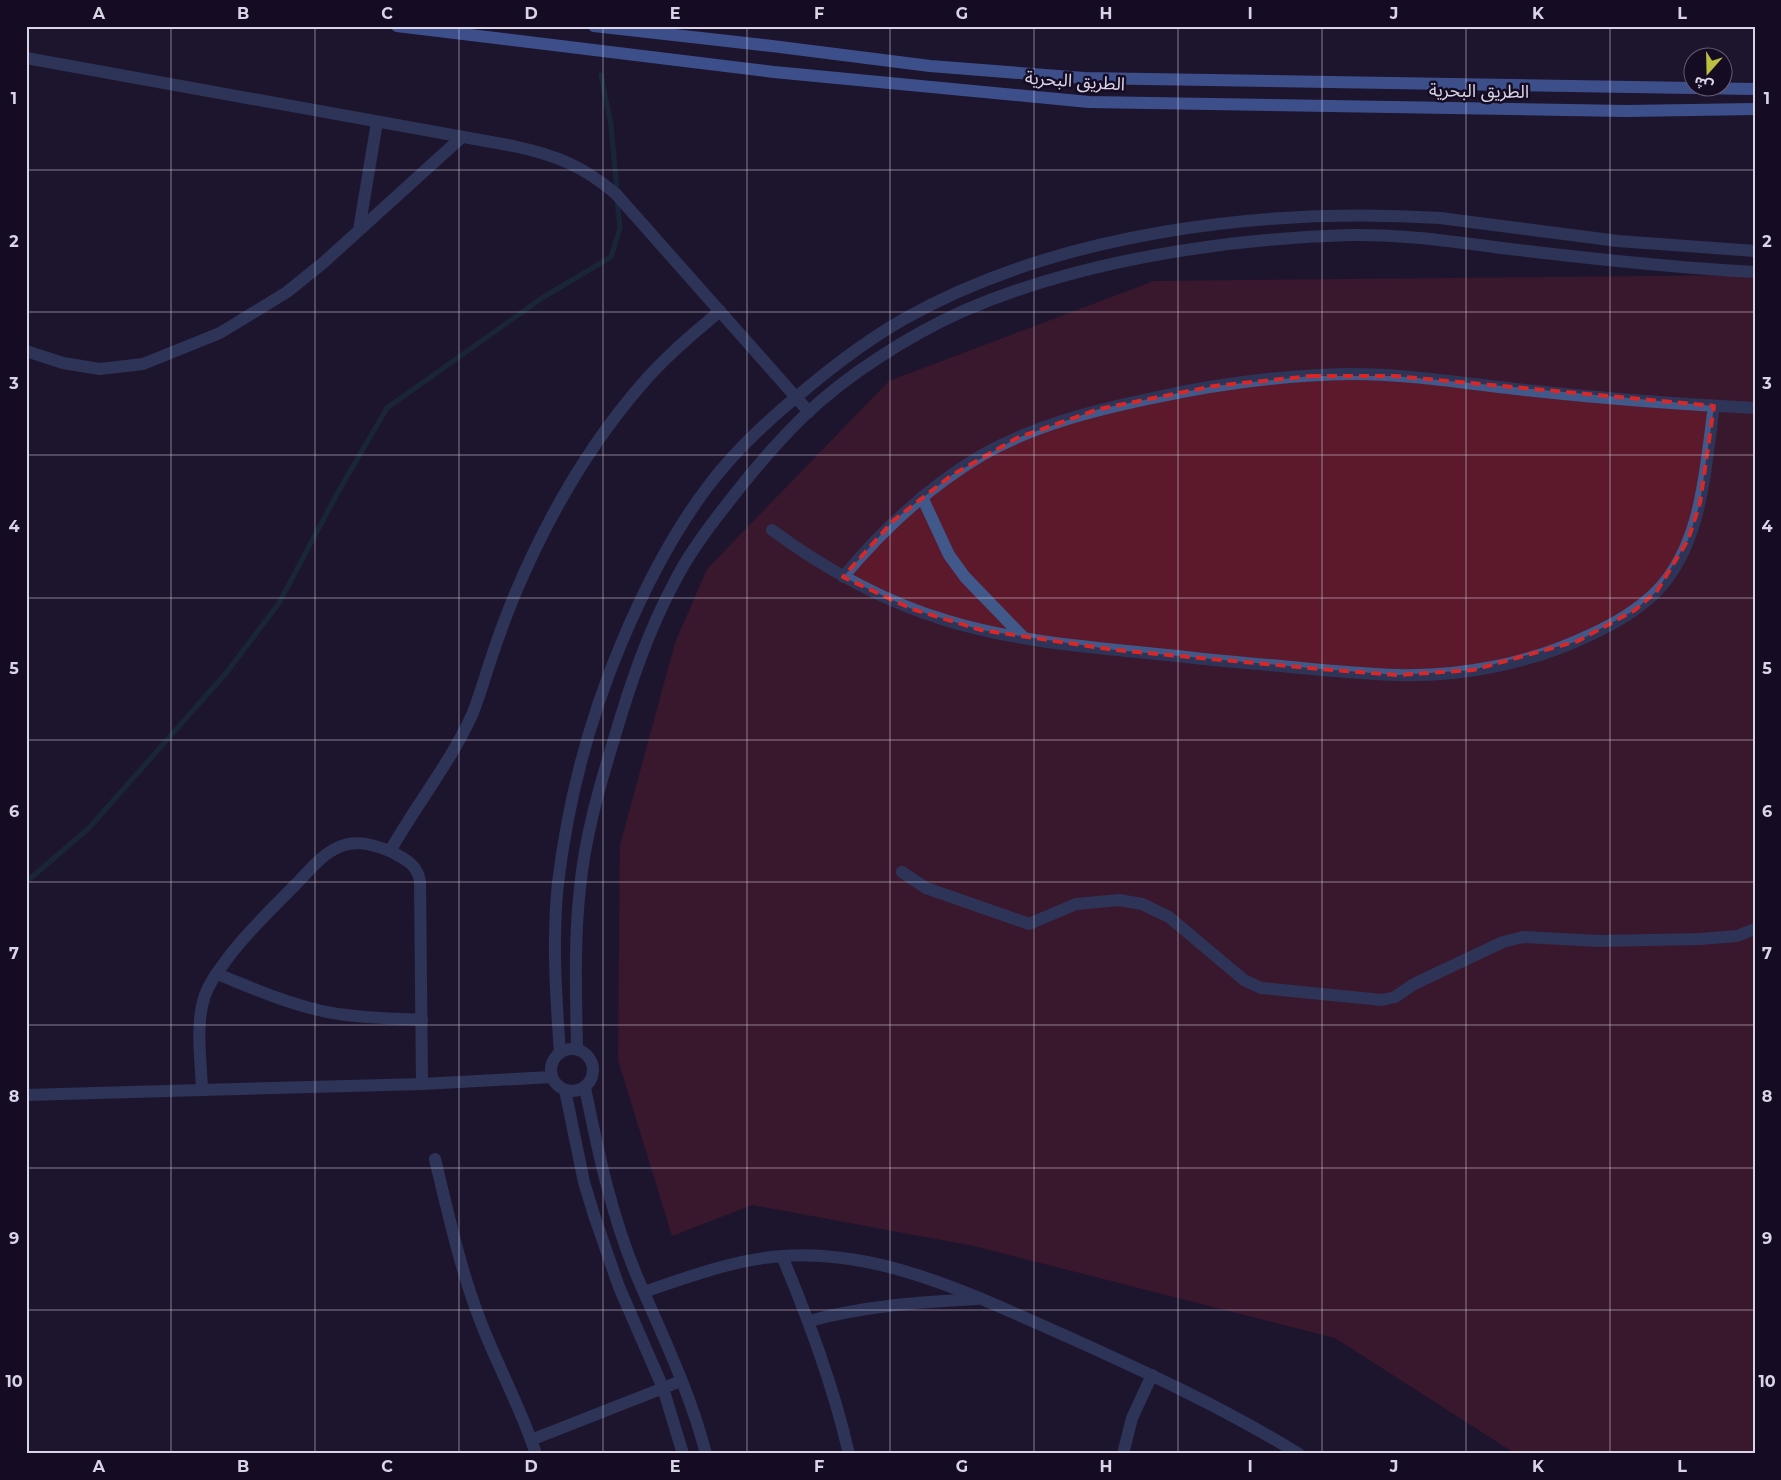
<svg xmlns="http://www.w3.org/2000/svg" width="1781" height="1480" font-family="Montserrat,'Noto Sans Arabic',sans-serif">
	<rect width="100%" height="100%" fill="#1e152e"/>
	<polygon fill="#5c192c" points="1755,275 1755,1454 1516,1454 1335,1338 974,1246 752,1205 672,1236 618,1060 620,845 675,643 707,569 889,381 1154,281"/>
	<g fill="none" stroke-linecap="round" stroke-linejoin="round">
		<g stroke="#153b4b" stroke-width="5">
			<polyline points="601,75 611,125 617,191"/>
			<polyline points="26,882 89,828 227,672 279,603 338,492 387,408 542,298 611,257 620,228 617,199"/>
		</g>
		<g stroke="#41598a" stroke-width="12">
			<path d="M 26,58 L 513,146 C 556,155 583,166 616,194 L 809,412"/>
			<polyline points="359,230 377,122"/>
			<polyline points="26,351 63,363 100,369 143,364 220,333 287,292 323,263 462,137"/>
			<polyline points="922,497 949,555 965,577 1024,638"/>
			<path d="M 772,530 C 825,569 884,602 948,621 C 1021,643 1101,648 1177,656 C 1218,661 1260,664 1301,668 C 1333,671 1365,674 1397,675 C 1462,677 1532,663 1590,635 C 1614,624 1637,611 1656,592 C 1703,544 1705,468 1714,406"/>
			<path d="M 843,577 C 883,529 928,487 982,455 C 1033,426 1091,411 1148,399 C 1215,384 1283,375 1351,374 C 1407,374 1461,383 1516,389 C 1596,398 1675,404 1755,408"/>
			<path d="M 390,851 C 405,859 417,864 420,881 L 422,1084"/>
			<polyline points="902,872 926,888 1029,924 1076,904 1119,900 1142,904 1169,917 1244,980 1261,988 1382,1000 1395,997 1414,984 1503,942 1523,937 1599,941 1700,939 1737,936 1755,929"/>
			<path d="M 217,974 C 250,987 283,1002 318,1010 C 352,1018 388,1018 422,1020"/>
			<circle cx="572" cy="1070" r="21"/>
			<path d="M 577,1049 C 576,995 574,941 580,888 C 585,837 599,788 614,739 C 630,685 648,631 675,581 C 689,553 708,528 727,504 C 751,473 777,442 805,415 C 847,375 908,336 961,312 C 1077,261 1223,239 1350,235 C 1409,234 1468,244 1527,251 C 1603,260 1678,268 1755,272"/>
			<path d="M 560,1053 C 556,997 552,939 558,883 C 568,801 589,720 621,644 C 644,589 671,536 706,489 C 734,451 770,418 806,389 C 837,363 869,339 904,319 C 1058,232 1266,207 1440,218 L 1618,241 L 1755,251"/>
			<path d="M 552,1077 L 422,1084 L 202,1090 C 201,1060 195,1024 205,995 C 209,985 215,975 222,966 C 243,936 271,910 296,884 C 309,871 322,854 339,847 C 357,839 373,845 390,851 C 416,805 450,763 472,715 C 478,700 483,684 488,668 C 496,643 505,618 515,594 C 547,518 589,445 642,384 C 665,357 693,334 720,311"/>
			<path d="M 585,1088 C 598,1151 611,1214 636,1274 C 661,1333 690,1391 706,1454"/>
			<polyline points="565,1090 584,1182 594,1215 619,1287 663,1388 683,1454"/>
			<polyline points="26,1095 202,1090"/>
			<path d="M 435,1159 C 448,1213 460,1268 480,1320 C 497,1365 521,1408 536,1454"/>
			<path d="M 782,1256 C 809,1321 833,1385 849,1454"/>
			<path d="M 644,1292 C 688,1277 736,1259 783,1256 C 883,1249 977,1297 1066,1336 C 1146,1372 1224,1408 1299,1454"/>
			<path d="M 809,1321 C 864,1306 920,1302 977,1299"/>
			<polyline points="531,1440 681,1381"/>
			<polyline points="1123,1454 1132,1418 1152,1375"/>
		</g>
		<g stroke="#6596fc" stroke-width="12">
			<polyline points="397,26 774,72 1089,102 1626,111 1755,109"/>
			<polyline points="594,26 772,46 930,66 1084,78 1755,89"/>
		</g>
	</g>
	<path d="M0 0H1781V1480H0ZM 1311,376 L 1395,376 L 1714,406 L 1700,503 L 1688,540 L 1657,591 L 1635,610 L 1578,641 L 1473,670 L 1398,675 L 1320,669 L 1115,650 L 981,630 L 912,609 L 843,577 L 894,520 L 952,475 L 1017,438 L 1099,409 L 1214,386 Z" fill="#1e152e" fill-opacity=".55" fill-rule="evenodd"/>
	<path fill="none" stroke="#d62828" stroke-width="4" stroke-dasharray="10 6" stroke-linejoin="round" d="M 1311,376 L 1395,376 L 1714,406 L 1700,503 L 1688,540 L 1657,591 L 1635,610 L 1578,641 L 1473,670 L 1398,675 L 1320,669 L 1115,650 L 981,630 L 912,609 L 843,577 L 894,520 L 952,475 L 1017,438 L 1099,409 L 1214,386 Z"/>
	<path fill="none" stroke="#dad5e6" stroke-width="1" stroke-opacity="0.55" d="M 171,26 L 171,1454M 315,26 L 315,1454M 459,26 L 459,1454M 603,26 L 603,1454M 747,26 L 747,1454M 890,26 L 890,1454M 1034,26 L 1034,1454M 1178,26 L 1178,1454M 1322,26 L 1322,1454M 1466,26 L 1466,1454M 1610,26 L 1610,1454M 26,170 L 1755,170M 26,312 L 1755,312M 26,455 L 1755,455M 26,598 L 1755,598M 26,740 L 1755,740M 26,882 L 1755,882M 26,1025 L 1755,1025M 26,1168 L 1755,1168M 26,1310 L 1755,1310"/>
	<g text-anchor="middle" stroke-width="5" stroke-linejoin="round" paint-order="stroke">
		<g font-size="18" fill="#dad5e6" stroke="#150c24">
			<text transform="translate(1075 81) rotate(4)" y="6">الطريق البحرية</text>
			<text transform="translate(1479 91) rotate(1)" y="6">الطريق البحرية</text>
		</g>
	</g>
	<rect width="1781" height="1480" fill="none" stroke="#150c24" stroke-width="55"/>
	<g transform="translate(1708 72) rotate(200)"><circle r="24" fill="#150c24" stroke="#645c72"/>
	<path d="M0-4L9 19L0 12L-9 19Z" fill="#bdbf43"/>
	<text y="-8" font-size="14" font-weight="bold" text-anchor="middle" fill="#dad5e6">ش</text>
	</g>
	<rect x="28" y="28" width="1726" height="1424" fill="none" stroke="#dad5e6" stroke-width="2"/>
	<g font-size="16" text-anchor="middle" font-weight="bold" fill="#dad5e6">
		<text x="99" y="19">A</text>
		<text x="243" y="19">B</text>
		<text x="387" y="19">C</text>
		<text x="531" y="19">D</text>
		<text x="675" y="19">E</text>
		<text x="819" y="19">F</text>
		<text x="962" y="19">G</text>
		<text x="1106" y="19">H</text>
		<text x="1250" y="19">I</text>
		<text x="1394" y="19">J</text>
		<text x="1538" y="19">K</text>
		<text x="1682" y="19">L</text>
		<text x="14" y="104">1</text>
		<text x="1767" y="104">1</text>
		<text x="14" y="247">2</text>
		<text x="1767" y="247">2</text>
		<text x="14" y="389">3</text>
		<text x="1767" y="389">3</text>
		<text x="14" y="532">4</text>
		<text x="1767" y="532">4</text>
		<text x="14" y="674">5</text>
		<text x="1767" y="674">5</text>
		<text x="14" y="817">6</text>
		<text x="1767" y="817">6</text>
		<text x="14" y="959">7</text>
		<text x="1767" y="959">7</text>
		<text x="14" y="1102">8</text>
		<text x="1767" y="1102">8</text>
		<text x="14" y="1244">9</text>
		<text x="1767" y="1244">9</text>
		<text x="14" y="1387">10</text>
		<text x="1767" y="1387">10</text>
		<text x="99" y="1472">A</text>
		<text x="243" y="1472">B</text>
		<text x="387" y="1472">C</text>
		<text x="531" y="1472">D</text>
		<text x="675" y="1472">E</text>
		<text x="819" y="1472">F</text>
		<text x="962" y="1472">G</text>
		<text x="1106" y="1472">H</text>
		<text x="1250" y="1472">I</text>
		<text x="1394" y="1472">J</text>
		<text x="1538" y="1472">K</text>
		<text x="1682" y="1472">L</text>
	</g>
</svg>
